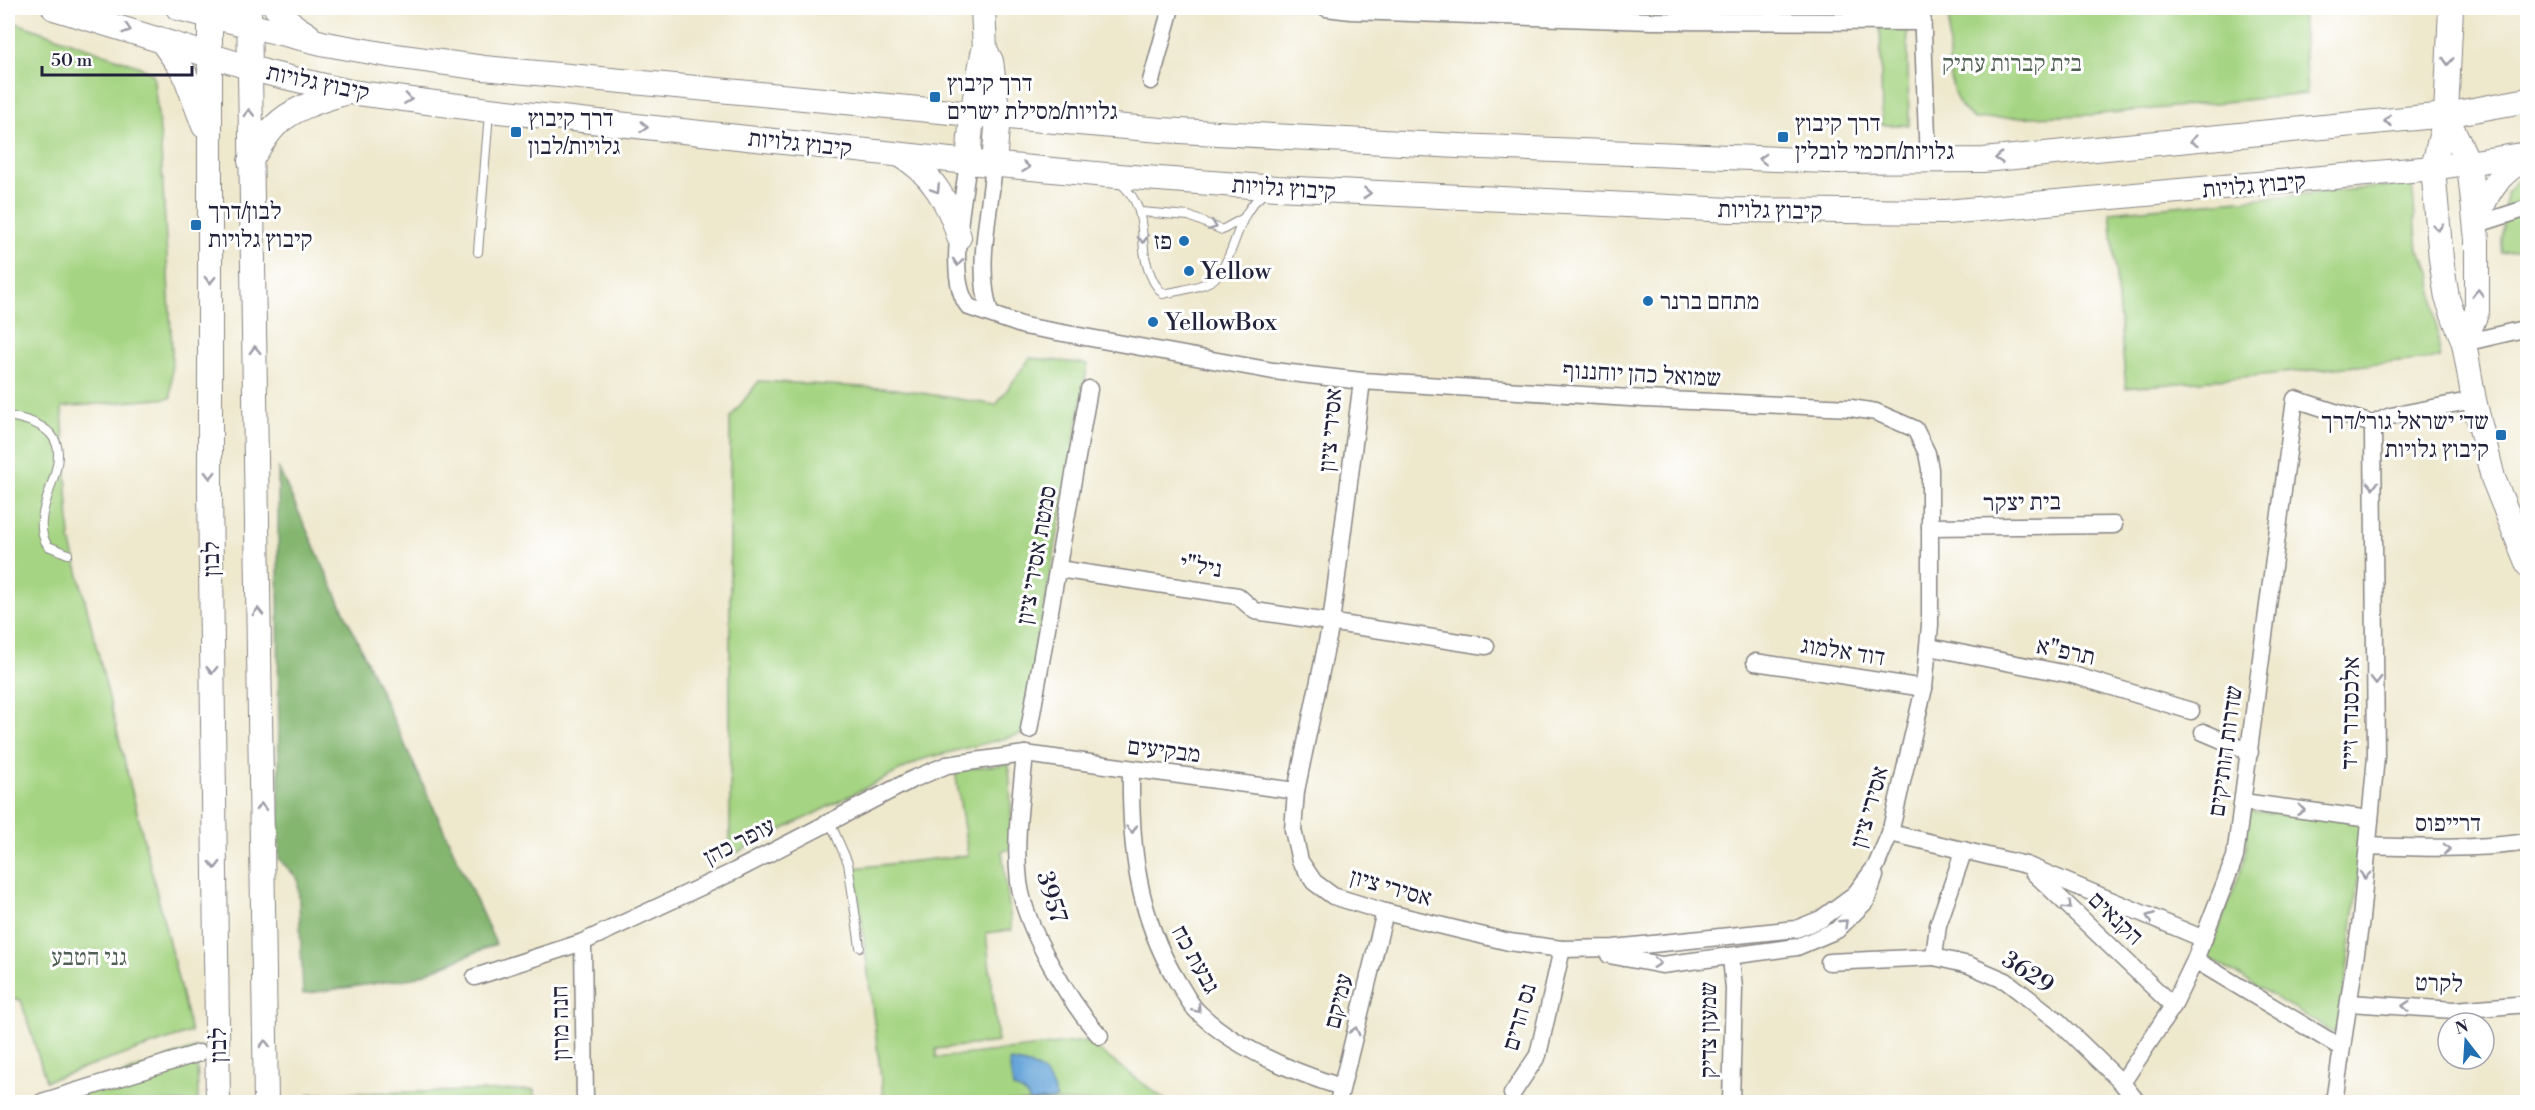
<svg xmlns="http://www.w3.org/2000/svg" width="2535" height="1110" font-family="'Libre Bodoni','Frank Ruhl Libre',serif">
	<rect width="100%" height="100%" fill="#fff"/>
	<filter id="ink" filterUnits="userSpaceOnUse"><feTurbulence type="fractalNoise" baseFrequency=".0167" numOctaves="2"/><feDisplacementMap in="SourceGraphic" scale="12" xChannelSelector="R" yChannelSelector="G"/><feConvolveMatrix kernelMatrix="1 2 1 2 8 2 1 2 1" color-interpolation-filters="sRGB"/></filter>
	<filter id="wash" filterUnits="userSpaceOnUse"><feTurbulence type="fractalNoise" baseFrequency=".008" numOctaves="4" result="noise"/><feDisplacementMap in="SourceGraphic" scale="24" xChannelSelector="R" yChannelSelector="G"/><feGaussianBlur stdDeviation="1.35" result="paint"/><feColorMatrix in="noise" values="0 0 0 0 0 0 0 0 0 0 0 0 0 0 0 0 0 1.4 0 .05"/><feComposite in="paint" operator="in"/></filter>
	<g filter="url(#wash)">
		<rect width="100%" height="100%" fill="#eee8cd"/>
		<g fill="#a5d482" stroke="#647b5e" stroke-width="1.5">
			<polygon points="1880,8 1907,8 1909,125 1882,125"/>
			<path d="M 1949,8 L 2302,8 L 2307,94 L 2090,115 L 1974,119 C 1967,113 1960,107 1956,98 C 1946,72 1950,35 1949,8 Z"/>
			<polygon points="8,20 138,66 153,74 160,132 172,350 171,398 62,407 70,539 191,1032 46,1081 21,1000 8,998"/>
			<polygon points="2527,168 2527,249 2501,253 2506,193"/>
			<polygon points="2412,184 2418,250 2431,271 2440,358 2126,388 2110,212"/>
			<polygon points="1030,358 1088,364 1022,734 923,759 730,856 730,418 759,381 896,389 996,405"/>
			<polygon points="1009,764 1013,849 1002,851 1012,930 986,933 998,1042 936,1049 936,1058 1086,1041 1168,1102 884,1102 855,868 968,855 955,770"/>
			<polygon points="2249,811 2365,821 2339,1036 2208,957 2244,862"/>
			<polygon points="197,1047 198,1102 45,1102"/>
			<polygon points="534,1090 534,1102 309,1102 309,1094"/>
		</g>
		<polygon fill="#84b670" stroke="#536c56" stroke-width="1.5" points="278,467 496,944 413,978 303,994 298,879 279,859"/>
		<path fill="#67a5d9" stroke="#44648a" stroke-width="1.5" d="M 1009,1061 C 1039,1065 1048,1071 1057,1099 L 1029,1102 C 1027,1093 1022,1090 1013,1088 Z"/>
	</g>
	<g filter="url(#ink)">
		<g fill="none" stroke-linecap="round" stroke-linejoin="round">
			<g stroke="#888584" stroke-width="10">
				<g id="lane">
					<path d="M 1120,183 C 1153,210 1135,245 1152,278 C 1154,284 1159,289 1163,294 C 1176,291 1207,287 1216,277 C 1238,252 1235,213 1265,193"/>
					<polyline points="1141,212 1189,216 1222,230 1242,219"/>
					<polyline points="478,252 489,112"/>
					<path d="M 8,416 C 111,433 18,504 48,546 L 68,554"/>
					<polyline points="830,822 848,863 860,947"/>
				</g>
			</g>
			<g stroke="#888584" stroke-width="19">
				<g id="street">
					<polyline points="1326,8 1351,11 1652,21 1923,22"/>
					<polyline points="1922,8 1928,162"/>
					<polyline points="1151,81 1171,8"/>
					<path d="M 968,162 C 964,198 945,279 969,307 L 1024,326 L 1273,371 L 1362,381 L 1645,399 L 1851,408 L 1876,412 L 1915,429 L 1927,453 L 1930,469 L 1930,625 L 1924,688 L 1890,833 L 1876,866 L 1855,894 L 1821,919 L 1796,929 L 1614,948 L 1562,949 L 1509,942 L 1385,912 L 1333,896 L 1314,882 L 1300,861 L 1293,830 L 1296,791 L 1331,623 L 1362,381"/>
					<polyline points="2478,224 2528,208"/>
					<path d="M 990,313 C 975,266 990,213 994,164"/>
					<polyline points="2464,343 2528,328"/>
					<polyline points="1930,527 2114,525"/>
					<polyline points="1058,569 1238,596 1255,611 1486,646"/>
					<polyline points="1929,647 2073,675 2191,711"/>
					<polyline points="1755,662 1924,688"/>
					<polyline points="1029,730 1089,389"/>
					<polyline points="2203,732 2250,752"/>
					<path d="M 1025,754 C 1021,797 1014,839 1019,882 C 1025,928 1069,1002 1100,1036"/>
					<path d="M 1131,770 C 1130,845 1137,915 1177,981 C 1183,990 1189,1003 1197,1011 C 1234,1048 1291,1071 1341,1087"/>
					<polyline points="2243,802 2370,819"/>
					<polyline points="1890,833 2026,865 2204,939"/>
					<path d="M 2368,846 C 2421,848 2474,850 2528,842"/>
					<polyline points="1964,850 1938,925 1934,957 1969,965 2006,981 2058,1021 2122,1083 2137,1102"/>
					<polyline points="2033,872 2173,1006"/>
					<polyline points="583,942 585,1102"/>
					<polyline points="1609,955 1662,965 1797,947 1837,930 1866,901 1875,876"/>
					<polyline points="2195,960 2340,1047"/>
					<polyline points="1829,962 1934,957"/>
					<polyline points="475,977 583,942 735,871 911,780 947,765 1025,754 1296,791"/>
					<polyline points="2349,1003 2454,1010 2528,1004"/>
					<polyline points="2122,1083 2173,1006 2195,960 2235,857 2295,399 2375,425"/>
					<polyline points="1512,1094 1538,1055 1562,949"/>
					<polyline points="42,1102 199,1053"/>
					<polyline points="1338,1102 1385,912"/>
					<polyline points="1731,1102 1734,989 1731,957"/>
					<polyline points="2334,1102 2361,919 2376,756 2373,433 2379,421 2391,416 2474,400"/>
				</g>
			</g>
			<g stroke="#888584" stroke-width="26">
				<g id="secondary">
					<polyline points="54,8 268,73 350,92 489,110 968,162 1106,175 1277,188 1731,210 1946,212 2433,168 2528,154"/>
					<polyline points="178,8 326,44 388,55 484,68 972,114 1161,130 1458,146 1827,161 1983,160 2446,115 2528,100"/>
					<polyline points="210,8 210,492 218,1102"/>
					<polyline points="249,8 266,1102"/>
					<polyline points="276,8 294,26 308,35"/>
					<polyline points="983,8 985,49 991,61 998,116 994,164"/>
					<polyline points="2451,8 2446,115 2433,168 2441,259 2447,298 2464,343 2474,400 2493,478 2528,565"/>
					<polyline points="160,39 184,72 204,126"/>
					<polyline points="2446,115 2469,164 2477,240 2477,311 2464,343"/>
					<path d="M 900,155 C 930,171 950,204 959,237"/>
					<path d="M 250,161 C 258,150 265,136 275,126 C 294,107 322,100 347,92"/>
					<polyline points="968,162 972,114 983,54"/>
					<path d="M 2479,221 C 2484,191 2501,172 2528,157"/>
				</g>
			</g>
			<use href="#lane" stroke="#fff" stroke-width="8"/>
			<use href="#street" stroke="#fff" stroke-width="16"/>
			<use href="#secondary" stroke="#fff" stroke-width="24"/>
		</g>
		<defs><path id="oneway-chevron" d="M-2-3.5L2.5 0L-2 3.5" fill="none" stroke-width="1.6" stroke-linecap="round" stroke-linejoin="round" transform="scale(1.5)"/></defs>
		<g stroke="#9c9ca7">
			<use href="#oneway-chevron" transform="translate(127 29) rotate(17)"/>
			<use href="#oneway-chevron" transform="translate(2448 61) rotate(93)"/>
			<use href="#oneway-chevron" transform="translate(408 99) rotate(8)"/>
			<use href="#oneway-chevron" transform="translate(249 113) rotate(-91)"/>
			<use href="#oneway-chevron" transform="translate(2388 121) rotate(174)"/>
			<use href="#oneway-chevron" transform="translate(644 127) rotate(6)"/>
			<use href="#oneway-chevron" transform="translate(2194 141) rotate(174)"/>
			<use href="#oneway-chevron" transform="translate(1999 158) rotate(175)"/>
			<use href="#oneway-chevron" transform="translate(1763 159) rotate(-178)"/>
			<use href="#oneway-chevron" transform="translate(1026 167) rotate(6)"/>
			<use href="#oneway-chevron" transform="translate(936 189) rotate(57)"/>
			<use href="#oneway-chevron" transform="translate(1367 193) rotate(3)"/>
			<use href="#oneway-chevron" transform="translate(1213 226) rotate(21)"/>
			<use href="#oneway-chevron" transform="translate(2438 227) rotate(85)"/>
			<use href="#oneway-chevron" transform="translate(1143 239) rotate(83)"/>
			<use href="#oneway-chevron" transform="translate(958 262) rotate(93)"/>
			<use href="#oneway-chevron" transform="translate(210 280) rotate(90)"/>
			<use href="#oneway-chevron" transform="translate(2478 293) rotate(-89)"/>
			<use href="#oneway-chevron" transform="translate(255 350) rotate(-91)"/>
			<use href="#oneway-chevron" transform="translate(210 475) rotate(90)"/>
			<use href="#oneway-chevron" transform="translate(2373 485) rotate(88)"/>
			<use href="#oneway-chevron" transform="translate(258 612) rotate(-91)"/>
			<use href="#oneway-chevron" transform="translate(212 670) rotate(89)"/>
			<use href="#oneway-chevron" transform="translate(2376 680) rotate(90)"/>
			<use href="#oneway-chevron" transform="translate(261 807) rotate(-91)"/>
			<use href="#oneway-chevron" transform="translate(2301 810) rotate(7)"/>
			<use href="#oneway-chevron" transform="translate(1132 829) rotate(85)"/>
			<use href="#oneway-chevron" transform="translate(2447 849) rotate(-2)"/>
			<use href="#oneway-chevron" transform="translate(215 865) rotate(89)"/>
			<use href="#oneway-chevron" transform="translate(2365 875) rotate(95)"/>
			<use href="#oneway-chevron" transform="translate(2068 906) rotate(44)"/>
			<use href="#oneway-chevron" transform="translate(2150 917) rotate(-158)"/>
			<use href="#oneway-chevron" transform="translate(1844 923) rotate(-43)"/>
			<use href="#oneway-chevron" transform="translate(1657 963) rotate(6)"/>
			<use href="#oneway-chevron" transform="translate(2406 1006) rotate(-176)"/>
			<use href="#oneway-chevron" transform="translate(1197 1009) rotate(49)"/>
			<use href="#oneway-chevron" transform="translate(1355 1031) rotate(-76)"/>
			<use href="#oneway-chevron" transform="translate(265 1044) rotate(-91)"/>
		</g>
	</g>
	<g fill="#1f6fb2" stroke="#fff" stroke-width="2">
		<rect x="929" y="91" width="12" height="12" rx="3"/>
		<rect x="510" y="126" width="12" height="12" rx="3"/>
		<rect x="1777" y="131" width="12" height="12" rx="3"/>
		<rect x="190" y="219" width="12" height="12" rx="3"/>
		<circle cx="1184" cy="241" r="6"/>
		<circle cx="1189" cy="271" r="6"/>
		<circle cx="1648" cy="301" r="6"/>
		<circle cx="1153" cy="322" r="6"/>
		<rect x="2495" y="429" width="12" height="12" rx="3"/>
	</g>
	<g text-anchor="middle" stroke-width="6" stroke-linejoin="round" paint-order="stroke">
		<g font-size="24" fill="#506054" stroke="#fff">
			<text x="2012" y="71">בית קברות עתיק</text>
			<text x="89" y="965">גני הטבע</text>
		</g>
		<g font-size="24" fill="#22223b" stroke="#fff">
			<text transform="translate(318 82) rotate(12)" y="8">קיבוץ גלויות</text>
			<text transform="translate(800 143) rotate(6)" y="8">קיבוץ גלויות</text>
			<text transform="translate(2254 185) rotate(-5)" y="8">קיבוץ גלויות</text>
			<text transform="translate(1284 188) rotate(4)" y="8">קיבוץ גלויות</text>
			<text transform="translate(1770 210) rotate(1)" y="8">קיבוץ גלויות</text>
			<text transform="translate(1642 374) rotate(3)" y="8">שמואל כהן יוחננוף</text>
			<text transform="translate(1330 430) rotate(-85)" y="8">אסירי ציון</text>
			<text transform="translate(2022 502) rotate(-1)" y="8">בית יצקר</text>
			<text transform="translate(1036 555) rotate(-80)" y="8">סמטת אסירי ציון</text>
			<text transform="translate(211 559) rotate(-91)" y="8">לבון</text>
			<text transform="translate(1201 566) rotate(9)" y="8">ניל"י</text>
			<text transform="translate(1843 651) rotate(9)" y="8">דוד אלמוג</text>
			<text transform="translate(2066 651) rotate(12)" y="8">תרפ"א</text>
			<text transform="translate(2350 713) rotate(-89)" y="8">אלכסנדר זייד</text>
			<text transform="translate(1164 750) rotate(7)" y="8">מבקיעים</text>
			<text transform="translate(2225 751) rotate(-82)" y="8">שדרות הותיקים</text>
			<text transform="translate(1869 807) rotate(-74)" y="8">אסירי ציון</text>
			<text x="2448" y="831">דרייפוס</text>
			<text transform="translate(739 841) rotate(-27)" y="8">עופר כהן</text>
			<text transform="translate(1391 887) rotate(16)" y="8">אסירי ציון</text>
			<text transform="translate(1052 897) rotate(73)" y="8">3957</text>
			<text transform="translate(2116 918) rotate(44)" y="8">הקנאים</text>
			<text transform="translate(1196 959) rotate(61)" y="8">גבעת כח</text>
			<text transform="translate(2028 972) rotate(33)" y="8">3629</text>
			<text transform="translate(2439 983) rotate(2)" y="8">לקרט</text>
			<text transform="translate(1338 1001) rotate(-76)" y="8">עמיקם</text>
			<text transform="translate(1519 1017) rotate(-74)" y="8">נס הרים</text>
			<text transform="translate(560 1023) rotate(-91)" y="8">חנה מרון</text>
			<text transform="translate(1708 1030) rotate(-90)" y="8">שמעון צדיק</text>
			<text transform="translate(218 1045) rotate(-90)" y="8">לבון</text>
		</g>
		<g font-size="24" fill="#22223b" stroke="#fff" text-anchor="start">
			<text x="947" y="91">דרך קיבוץ<tspan x="947" dy="28">גלויות/מסילת ישרים</tspan></text>
			<text x="528" y="126">דרך קיבוץ<tspan x="528" dy="28">גלויות/לבון</tspan></text>
			<text x="1795" y="131">דרך קיבוץ<tspan x="1795" dy="28">גלויות/חכמי לובלין</tspan></text>
			<text x="208" y="219">לבון/דרך<tspan x="208" dy="28">קיבוץ גלויות</tspan></text>
			<text x="1172" y="249" text-anchor="end">פז</text>
			<text x="1201" y="279">Yellow</text>
			<text x="1660" y="309">מתחם ברנר</text>
			<text x="1165" y="330">YellowBox</text>
			<text x="2489" y="429" text-anchor="end">שד׳ ישראל גורי/דרך<tspan x="2489" dy="28">קיבוץ גלויות</tspan></text>
		</g>
	</g>
	<rect width="2535" height="1110" fill="none" stroke="#fff" stroke-width="30"/>
	<g transform="translate(2466 1041) rotate(343)"><circle r="28" fill="#ffffff" stroke="#a7a7b1" stroke-width="1.5"/>
	<path d="M0-4.5L10 22L0 15L-10 22Z" fill="#1f6fb2"/>
	<text y="-9" font-size="16" font-weight="bold" text-anchor="middle" fill="#22223b">N</text>
	</g>
	<path d="M42 66v9h150v-9" fill="none" stroke="#22223b" stroke-width="3"/>
	<text x="51" y="66" font-size="18" fill="#22223b" stroke="#ffffff" stroke-width="4.5" paint-order="stroke">50 m</text>
</svg>
